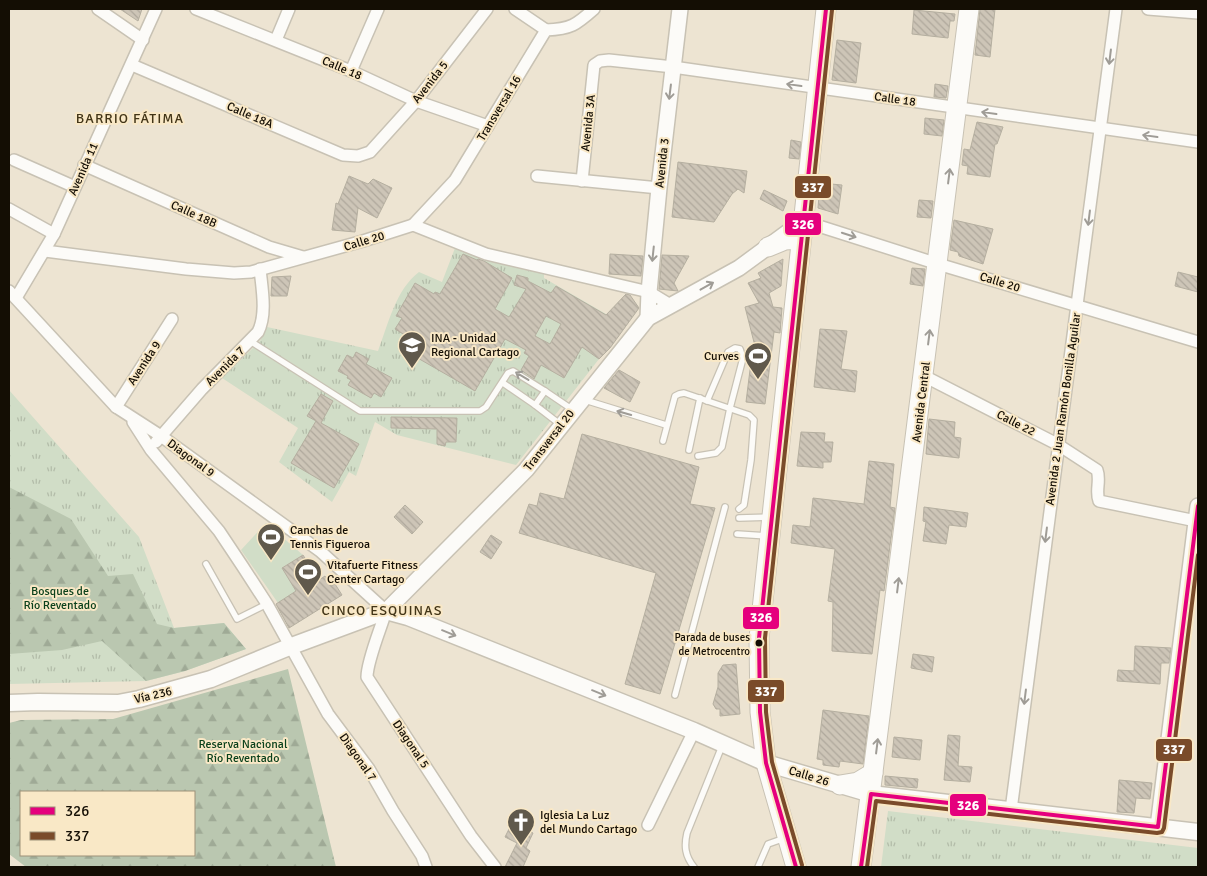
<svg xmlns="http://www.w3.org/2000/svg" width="1207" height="876" font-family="Signika,sans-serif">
	<defs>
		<pattern id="grass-tufts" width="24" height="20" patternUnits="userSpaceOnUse" patternTransform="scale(1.25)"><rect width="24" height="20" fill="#d1ddc7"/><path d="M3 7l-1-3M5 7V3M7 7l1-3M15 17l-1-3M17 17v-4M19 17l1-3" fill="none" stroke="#b3bca9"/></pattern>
		<pattern id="forest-firs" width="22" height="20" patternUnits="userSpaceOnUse" patternTransform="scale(1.25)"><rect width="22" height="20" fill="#bac7b0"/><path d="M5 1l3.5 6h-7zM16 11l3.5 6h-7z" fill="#9faa96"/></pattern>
		<pattern id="building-back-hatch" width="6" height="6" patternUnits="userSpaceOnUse" patternTransform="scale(1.25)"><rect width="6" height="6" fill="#cdc5b7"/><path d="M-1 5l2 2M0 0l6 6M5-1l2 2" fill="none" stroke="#afa89c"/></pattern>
	</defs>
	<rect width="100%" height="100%" fill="#ede4d2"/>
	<g fill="url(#grass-tufts)">
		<path d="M 455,248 C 484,260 513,266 544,271 L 544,278 L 606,314 L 585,349 L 599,359 L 516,465 L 397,435 L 375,422 L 356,476 L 349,472 L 332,502 L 279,462 L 298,428 L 222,378 L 260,341 L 267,327 L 378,351 C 388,325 396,289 419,272 L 442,282 Z"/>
		<polygon points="9,390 139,537 174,628 224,623 246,649 185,671 146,681 9,684"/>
		<polygon points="888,811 1198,848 1198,867 881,867"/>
	</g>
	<g fill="url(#forest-firs)" fill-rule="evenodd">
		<polygon points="9,487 71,519 108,576 133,574 157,624 174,628 224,623 246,649 185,671 146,681 102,641 62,650 9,654"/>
		<path d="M 288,669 L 336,867 L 26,867 L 9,854 L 9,723 L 21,720 L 113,719 ZM 21,792 L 194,792 L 194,855 L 21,855 Z"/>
	</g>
	<polygon fill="#d1ddc7" points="266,523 303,555 283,567 296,591 278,603 241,550"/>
	<g fill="url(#building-back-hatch)" stroke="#b5afa0" fill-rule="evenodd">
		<polygon points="120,9 142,9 138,21"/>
		<polygon points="980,9 995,9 990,57 975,55"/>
		<polygon points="914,10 955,14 954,21 950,21 948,38 912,34"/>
		<polygon points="837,40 861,43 856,83 832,80"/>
		<polygon points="935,84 948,86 946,98 934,97"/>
		<polygon points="925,118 944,120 942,136 924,134"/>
		<polygon points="977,122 1003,127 997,144 995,144 990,177 967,174 968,166 962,165 964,149 970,150"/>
		<polygon points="791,140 801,142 799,159 789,158"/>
		<polygon points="678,162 747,171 744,193 738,189 732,194 714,222 672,217"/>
		<polygon points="349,176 368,184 373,179 392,188 377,218 358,208 355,232 332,230 336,203 338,204"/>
		<polygon points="820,183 842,185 838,214 818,208"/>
		<polygon points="764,190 787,201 783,211 760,199"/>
		<polygon points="919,200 933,201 931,218 917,217"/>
		<polygon points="954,220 993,229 983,264 959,256 958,252 950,250"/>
		<path d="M 463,254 L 477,260 L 478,259 L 484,261 L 512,278 L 495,309 L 509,317 L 526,289 L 514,285 L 517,275 L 528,278 L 528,281 L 551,293 L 556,286 L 606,315 L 626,294 L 630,295 L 639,308 L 610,348 L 599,359 L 582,347 L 564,378 L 541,365 L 534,379 L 521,370 L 529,356 L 524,353 L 526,350 L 505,339 L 475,391 L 402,349 L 408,337 L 395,329 L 402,318 L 396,316 L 415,283 L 434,294 L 435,292 L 440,294 ZM 546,316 L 561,324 L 550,344 L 535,336 Z"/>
		<polygon points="610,254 643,256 641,276 609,274"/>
		<polygon points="662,255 689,256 674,283 678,291 659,289"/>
		<polygon points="783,259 781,286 769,293 773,307 782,308 780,333 774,332 765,404 746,402 752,354 757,354 745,307 759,303 748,283 761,278 758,273"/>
		<polygon points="912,268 925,269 923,286 910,284"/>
		<polygon points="1178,272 1198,277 1198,292 1175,286"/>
		<polygon points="291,276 287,296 271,296 272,277"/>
		<polygon points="820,329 847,331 841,369 857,371 855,392 814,387"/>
		<polygon points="356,352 369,359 366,364 392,378 381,397 374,393 371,398 348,385 351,380 347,378 348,376 338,371 347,355 353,358"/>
		<polygon points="619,370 640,382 630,402 604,388"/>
		<polygon points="321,394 333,401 321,423 359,444 334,488 291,463 316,421 307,416"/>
		<polygon points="391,417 457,418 456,442 446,442 445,446 437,444 437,429 391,428"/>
		<polygon points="929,419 955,422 954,437 961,438 959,458 926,454"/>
		<polygon points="801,432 825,433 824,442 833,442 831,462 823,462 823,468 797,466"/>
		<polygon points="582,434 699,467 690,504 715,508 660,694 625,684 656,573 519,533 529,504 537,506 540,493 564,499"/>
		<polygon points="869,461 894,464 890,507 895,508 884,591 880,590 872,654 832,651 833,602 828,601 835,549 791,543 793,525 810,527 813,498 864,504"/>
		<polygon points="405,505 423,522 412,534 394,517"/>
		<polygon points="924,507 968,513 966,527 949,525 946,544 923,541 926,522 923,521"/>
		<polygon points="491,535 502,542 491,559 480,552"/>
		<polygon points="303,555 319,580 325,576 331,586 335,584 342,595 289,628 276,604 296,591 282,568"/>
		<polygon points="1135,646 1171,648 1169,663 1161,663 1160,684 1117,681 1118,670 1134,671"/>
		<polygon points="913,654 934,657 932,672 911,668"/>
		<polygon points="736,664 740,714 720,716 720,709 716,709 713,704 718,687 718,673 723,665"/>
		<polygon points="823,710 869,716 863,764 840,761 839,767 823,765 823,760 817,759"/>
		<polygon points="948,735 960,736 958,766 972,767 970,782 944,780"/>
		<polygon points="894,737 922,740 920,760 892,757"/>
		<polygon points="885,776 918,779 917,788 885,785"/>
		<polygon points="1119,780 1152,783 1150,799 1136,798 1134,813 1117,812"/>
		<polygon points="512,823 533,833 526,848 530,851 523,867 505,867 517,843 505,837"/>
	</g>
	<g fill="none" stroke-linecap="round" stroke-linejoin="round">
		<g stroke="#c8c2b4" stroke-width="8">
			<g id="service">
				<polyline points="250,341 360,411 480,411 486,407 508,373 513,371 545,391 573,410"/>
				<polyline points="503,383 535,405 561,425"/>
				<polyline points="585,400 666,425"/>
				<polyline points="535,405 545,391"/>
				<polyline points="663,441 675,396 679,394 684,393 749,415 754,420 751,460 744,505 739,509"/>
				<polyline points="689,450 700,398"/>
				<polyline points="698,456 716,453 722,447 730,408 743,358 740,349 735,348 728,352 707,401"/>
				<polyline points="739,518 769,517"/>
				<polyline points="737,534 766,536"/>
				<polyline points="206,564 237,619 267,604"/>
				<polyline points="675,695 725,507"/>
				<path d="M 694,867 C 685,856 684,846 687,833 L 722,746"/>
				<polyline points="758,867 768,844 785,838"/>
			</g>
		</g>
		<g stroke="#c8c2b4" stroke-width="14">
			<g id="minor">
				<polyline points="98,9 143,40"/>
				<polyline points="196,9 351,71 416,101 488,126"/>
				<polyline points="515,9 546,30"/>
				<polyline points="1148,9 1198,13"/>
				<polyline points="276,40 289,9"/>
				<polyline points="132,65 343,155 358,156 370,152 416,101 487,9"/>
				<polyline points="351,71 378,9"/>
				<polyline points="14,160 75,187"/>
				<polyline points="84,165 269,247 303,257"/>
				<polyline points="537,176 659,188"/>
				<polyline points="582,181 594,65 600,61 609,60 673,67 1198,142"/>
				<polyline points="9,209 54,234"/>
				<polyline points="803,221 938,264 1198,342"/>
				<path d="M 413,225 L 455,180 L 546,30 C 571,29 576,25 594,9"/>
				<polyline points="45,251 186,269 234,273 251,272 363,241 413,225 486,254 649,292 672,306"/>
				<path d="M 9,291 L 116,407 L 161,436 L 320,551 L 386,611 C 381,628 367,661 367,677 L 471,836 L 495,867"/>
				<polyline points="16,298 54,234 156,9"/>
				<path d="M 924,376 L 1057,444 L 1097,470 C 1101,480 1095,491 1099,501 L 1196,521"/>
				<polyline points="116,407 172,319"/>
				<polyline points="133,422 151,450 219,531 243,567 267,604 328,714 369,769 393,811 422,856 426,867"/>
				<path d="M 156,442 L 202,389 L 258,332 C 267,314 262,289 260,269"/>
				<path d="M 1011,810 C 1045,543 1081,276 1116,9"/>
				<polyline points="648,825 694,731"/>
			</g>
		</g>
		<g stroke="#c8c2b4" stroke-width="18">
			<g id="tertiary">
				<polyline points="648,318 649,292 659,188 680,9"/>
				<polyline points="386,611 526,470 648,318 739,268 803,221"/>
				<polyline points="1158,827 1198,506"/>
			</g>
		</g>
		<g stroke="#c8c2b4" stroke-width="19">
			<polyline id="secondary" points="9,703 38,702 118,703 139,699 211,679 289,647 386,611 408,617 694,731 766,763 871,794 1198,832"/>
		</g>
		<g stroke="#c8c2b4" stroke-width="21">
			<g id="primary">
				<polyline points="768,247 785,240 801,239"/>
				<polyline points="840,785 858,782 873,773"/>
				<polyline points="796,867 766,763 760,712 759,638 826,9"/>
				<polyline points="861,867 969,9"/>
			</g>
		</g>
		<use href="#service" stroke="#fcfbf8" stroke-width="5.5"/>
		<use href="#minor" stroke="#fcfbf8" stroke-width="11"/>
		<use href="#tertiary" stroke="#fcfbf8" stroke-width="15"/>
		<use href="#secondary" stroke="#fcfbf8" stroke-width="16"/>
		<use href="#primary" stroke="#fcfbf8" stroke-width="19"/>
		<g stroke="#f9e8c6" stroke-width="8">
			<g id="bus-1">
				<polyline points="796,867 766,763 760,712 759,638 826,9"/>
				<polyline points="861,867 871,794 1158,827 1198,506"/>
			</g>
		</g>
		<g stroke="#f9e8c6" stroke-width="8">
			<g id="bus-2">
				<polyline points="802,865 772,762 766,712 765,638 832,10"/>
				<polyline points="867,867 876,801 1157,833 1162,832 1164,828 1198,555"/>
			</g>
		</g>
		<use href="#bus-1" stroke="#e5007d" stroke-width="4"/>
		<use href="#bus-2" stroke="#7a4b2a" stroke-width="4"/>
	</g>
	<defs><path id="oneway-shaft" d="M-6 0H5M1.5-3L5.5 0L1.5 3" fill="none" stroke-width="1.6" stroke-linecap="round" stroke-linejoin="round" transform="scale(1.25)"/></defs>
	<g stroke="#9f9c96">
		<use href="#oneway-shaft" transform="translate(1110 57) rotate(97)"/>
		<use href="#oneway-shaft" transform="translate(794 85) rotate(-172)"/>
		<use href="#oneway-shaft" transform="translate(670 92) rotate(97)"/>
		<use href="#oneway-shaft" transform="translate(989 113) rotate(-172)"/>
		<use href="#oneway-shaft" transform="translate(1150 136) rotate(-172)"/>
		<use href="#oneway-shaft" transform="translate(949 176) rotate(-83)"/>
		<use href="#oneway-shaft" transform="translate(1089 218) rotate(97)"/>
		<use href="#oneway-shaft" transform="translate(849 235) rotate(18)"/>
		<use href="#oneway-shaft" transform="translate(653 254) rotate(96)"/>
		<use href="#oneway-shaft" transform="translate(707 286) rotate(-29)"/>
		<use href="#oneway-shaft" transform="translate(929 337) rotate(-83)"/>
		<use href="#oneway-shaft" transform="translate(522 376) rotate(-149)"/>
		<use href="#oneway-shaft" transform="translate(624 413) rotate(-164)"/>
		<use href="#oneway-shaft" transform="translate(1046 535) rotate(97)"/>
		<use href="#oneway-shaft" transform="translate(898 585) rotate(-83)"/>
		<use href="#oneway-shaft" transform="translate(449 633) rotate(22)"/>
		<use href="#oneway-shaft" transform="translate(599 693) rotate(22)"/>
		<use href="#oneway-shaft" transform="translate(1025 697) rotate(97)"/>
		<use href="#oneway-shaft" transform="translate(877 746) rotate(-83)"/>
	</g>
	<defs>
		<g id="university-pin" transform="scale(1.4375)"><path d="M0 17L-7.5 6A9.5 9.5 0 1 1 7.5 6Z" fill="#60594c" stroke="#f9e8c6"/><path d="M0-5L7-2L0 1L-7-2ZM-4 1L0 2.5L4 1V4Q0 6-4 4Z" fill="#fff"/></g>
		<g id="stadium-pin" transform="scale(1.4375)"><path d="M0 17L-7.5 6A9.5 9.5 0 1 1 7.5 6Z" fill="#60594c" stroke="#f9e8c6"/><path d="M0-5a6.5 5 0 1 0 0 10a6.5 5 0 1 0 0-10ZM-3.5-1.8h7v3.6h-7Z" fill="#fff"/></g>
		<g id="church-pin" transform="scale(1.4375)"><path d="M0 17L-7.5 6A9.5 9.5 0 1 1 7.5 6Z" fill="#60594c" stroke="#f9e8c6"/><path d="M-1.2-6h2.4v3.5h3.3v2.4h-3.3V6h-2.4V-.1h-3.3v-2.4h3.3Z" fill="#fff"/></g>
	</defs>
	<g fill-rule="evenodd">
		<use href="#university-pin" x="412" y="345"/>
		<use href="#stadium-pin" x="758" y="356"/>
		<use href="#stadium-pin" x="271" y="537"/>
		<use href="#stadium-pin" x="308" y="572"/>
		<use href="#church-pin" x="521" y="822"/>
	</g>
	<circle fill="#140e04" stroke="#f9e8c6" stroke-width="2" cx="759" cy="643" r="4.5"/>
	<g text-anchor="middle" stroke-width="4" stroke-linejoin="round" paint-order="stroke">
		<g font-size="11" fill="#140e04" stroke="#f9e8c6" text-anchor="end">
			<text x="750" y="641">Parada de buses<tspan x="750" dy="14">de Metrocentro</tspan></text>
		</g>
		<g font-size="12" fill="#140e04" stroke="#f9e8c6">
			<text transform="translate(342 68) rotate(23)" y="4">Calle 18</text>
			<text transform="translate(430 82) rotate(-52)" y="4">Avenida 5</text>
			<text transform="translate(895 99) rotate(8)" y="4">Calle 18</text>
			<text transform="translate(499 108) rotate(-59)" y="4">Transversal 16</text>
			<text transform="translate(250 115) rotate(23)" y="4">Calle 18A</text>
			<text transform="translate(588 123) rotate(-84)" y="4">Avenida 3A</text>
			<text transform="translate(662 163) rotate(-84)" y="4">Avenida 3</text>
			<text transform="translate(83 169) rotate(-66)" y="4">Avenida 11</text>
			<text transform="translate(194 214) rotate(24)" y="4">Calle 18B</text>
			<text transform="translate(364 241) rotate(-17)" y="4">Calle 20</text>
			<text transform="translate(1000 282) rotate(17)" y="4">Calle 20</text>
			<text transform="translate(144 363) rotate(-57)" y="4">Avenida 9</text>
			<text transform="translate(225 366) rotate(-45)" y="4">Avenida 7</text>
			<text transform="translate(921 402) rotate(-83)" y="4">Avenida Central</text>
			<text transform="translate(1063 409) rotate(-82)" y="4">Avenida 2 Juan Ramón Bonilla Aguilar</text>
			<text transform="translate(1016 423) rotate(27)" y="4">Calle 22</text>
			<text transform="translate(549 440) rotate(-52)" y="4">Transversal 20</text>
			<text transform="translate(191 458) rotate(36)" y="4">Diagonal 9</text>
			<text transform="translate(153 695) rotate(-13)" y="4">Vía 236</text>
			<text transform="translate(411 744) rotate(56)" y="4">Diagonal 5</text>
			<text transform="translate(358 757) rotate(55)" y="4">Diagonal 7</text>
			<text transform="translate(809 776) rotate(17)" y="4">Calle 26</text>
		</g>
		<g font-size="12" fill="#140e04" stroke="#f9e8c6" text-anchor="start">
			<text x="431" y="342">INA - Unidad<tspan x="431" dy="14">Regional Cartago</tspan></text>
			<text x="739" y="360" text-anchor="end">Curves</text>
			<text x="290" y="534">Canchas de<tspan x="290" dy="14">Tennis Figueroa</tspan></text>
			<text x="327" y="569">Vitafuerte Fitness<tspan x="327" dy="14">Center Cartago</tspan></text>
			<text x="540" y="819">Iglesia La Luz<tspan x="540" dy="14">del Mundo Cartago</tspan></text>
		</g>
		<g font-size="12" fill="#0b411c" stroke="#f9e8c6">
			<text x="60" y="595">Bosques de<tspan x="60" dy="14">Río Reventado</tspan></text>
			<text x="243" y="748">Reserva Nacional<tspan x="243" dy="14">Río Reventado</tspan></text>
		</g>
		<g font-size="14" letter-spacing="1" fill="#423518" stroke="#f9e8c6">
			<text x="130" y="123">BARRIO FÁTIMA</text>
			<text x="382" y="615">CINCO ESQUINAS</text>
		</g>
	</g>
	<g stroke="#f9e8c6" stroke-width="2">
		<rect x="794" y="175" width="38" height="24" rx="5" fill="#7a4b2a"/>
		<rect x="784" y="212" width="38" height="24" rx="5" fill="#e5007d"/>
		<rect x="742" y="606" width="38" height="24" rx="5" fill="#e5007d"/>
		<rect x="747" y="679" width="38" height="24" rx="5" fill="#7a4b2a"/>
		<rect x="1155" y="738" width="38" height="24" rx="5" fill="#7a4b2a"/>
		<rect x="949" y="793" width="38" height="24" rx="5" fill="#e5007d"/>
	</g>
	<g font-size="14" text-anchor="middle" font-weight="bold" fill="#fff">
		<text x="813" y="192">337</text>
		<text x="803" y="229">326</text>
		<text x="761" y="622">326</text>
		<text x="766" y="696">337</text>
		<text x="1174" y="754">337</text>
		<text x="968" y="810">326</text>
	</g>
	<rect width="1207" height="876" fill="none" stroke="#140e04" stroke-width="20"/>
	<rect x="20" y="791" width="175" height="65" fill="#f9e8c6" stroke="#9d9178"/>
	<rect x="30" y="807" width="25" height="8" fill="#e5007d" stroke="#9d9178"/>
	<text x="65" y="816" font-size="15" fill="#140e04">326</text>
	<rect x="30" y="832" width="25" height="8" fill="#7a4b2a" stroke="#9d9178"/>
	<text x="65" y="841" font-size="15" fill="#140e04">337</text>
</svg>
